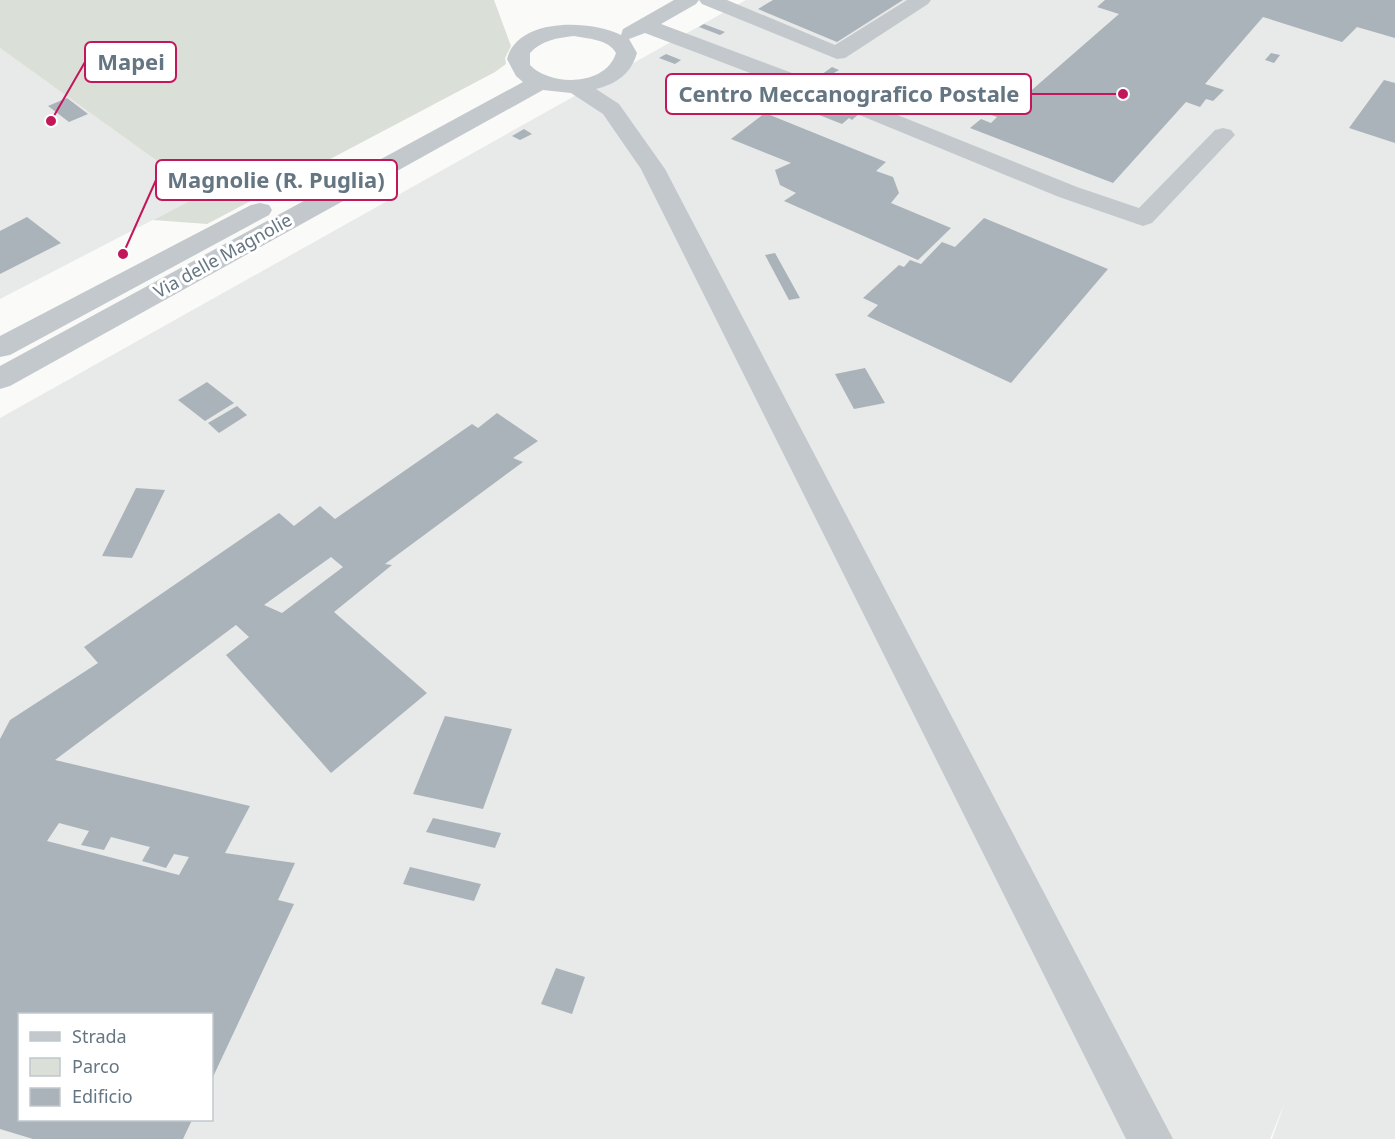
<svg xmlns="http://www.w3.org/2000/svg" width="1395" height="1139" font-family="'Noto Sans',sans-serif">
	<rect width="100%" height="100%" fill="#fafaf8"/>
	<g fill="#e8e9e9" fill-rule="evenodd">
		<path d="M 746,0 L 1395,0 L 1395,1139 L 1272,1139 L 1285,1102 L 1270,1139 L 0,1139 L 0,418 ZM 20,1014 L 212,1014 L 212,1120 L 20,1120 Z"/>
		<polygon points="0,48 203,194 0,299"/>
	</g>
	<polygon fill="#dadfd7" points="0,0 494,0 511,46 505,58 506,64 495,72 207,224 153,220 203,194 0,48"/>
	<g fill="#aab3b9" fill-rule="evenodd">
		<polygon points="773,0 903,0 837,42 758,9"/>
		<polygon points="1105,0 1395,0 1395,38 1357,27 1342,42 1263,17 1205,84 1224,90 1213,101 1206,99 1200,107 1186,102 1113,183 970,128 981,119 991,123 997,117 981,111 988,106 993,108 999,103 1011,108 1119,14 1097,7"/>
		<polygon points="704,24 725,32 720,35 699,27"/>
		<polygon points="1271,53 1280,55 1274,63 1265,60"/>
		<polygon points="666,54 681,60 675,64 659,58"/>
		<polygon points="832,67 839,70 827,77 821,75"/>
		<polygon points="1384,80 1395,83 1395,143 1349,128"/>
		<polygon points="862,87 879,93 875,96 878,97 852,120 849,118 842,124 809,111 818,104 830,108 853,89 858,90"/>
		<polygon points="67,98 88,114 69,122 48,106"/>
		<polygon points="765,113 886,162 876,171 893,177 899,193 891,203 951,228 918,260 784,201 796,193 780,185 775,170 791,163 731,139"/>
		<polygon points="524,129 532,134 520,140 512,136"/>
		<polygon points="27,217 61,243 0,274 0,231"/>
		<polygon points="984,218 1108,269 1011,383 867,316 878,305 863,298 899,265 904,267 910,260 921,264 942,242 955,247"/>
		<polygon points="775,253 800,298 789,300 765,255"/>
		<polygon points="865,368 885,403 854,409 835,374"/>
		<polygon points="207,382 234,403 205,421 178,400"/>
		<polygon points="237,406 247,415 219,433 208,423"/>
		<path d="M 497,413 L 538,441 L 513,458 L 523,462 L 385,564 L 392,565 L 334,612 L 427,693 L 331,773 L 226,655 L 249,637 L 236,625 L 55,760 L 250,806 L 225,853 L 295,863 L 278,900 L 294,904 L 212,1079 L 212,1014 L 20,1014 L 20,1120 L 192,1120 L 183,1139 L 33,1139 L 0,1129 L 0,739 L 10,720 L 98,663 L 84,647 L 279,513 L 294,526 L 320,506 L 335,519 L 472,424 L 478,428 ZM 331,557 L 343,567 L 282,613 L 264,605 ZM 59,823 L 89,831 L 81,845 L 104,850 L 111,837 L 150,847 L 142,861 L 166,868 L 174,854 L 189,857 L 179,875 L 47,841 Z"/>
		<polygon points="136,488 165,490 132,558 102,556"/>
		<polygon points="445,716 512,729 483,809 413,794"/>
		<polygon points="433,818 501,833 495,848 426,832"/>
		<polygon points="410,867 481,884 474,901 403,884"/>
		<polygon points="556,968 585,977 572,1014 541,1004"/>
	</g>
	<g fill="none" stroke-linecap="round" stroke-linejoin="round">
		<g fill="#c3c8cc" fill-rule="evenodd">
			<path d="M 674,0 L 727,0 L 835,45 L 907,0 L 931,0 L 928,4 L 845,58 L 837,59 L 702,4 L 699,0 L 696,4 L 661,24 L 848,94 L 851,99 L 848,104 L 840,106 L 832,104 L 645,33 L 629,39 L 637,53 C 631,74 616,84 596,89 L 619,104 L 665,169 L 1173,1139 L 1126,1139 L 641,169 L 603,114 L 571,93 L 543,90 L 10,386 L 0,389 L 0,366 L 523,82 L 516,76 L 507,59 C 518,17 590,20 621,35 L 623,29 ZM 574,36 C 589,39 608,39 616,53 C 606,86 551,87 530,65 L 530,53 C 542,40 557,38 574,36 Z"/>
			<polygon points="865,102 1077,187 1139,208 1215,130 1223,128 1231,130 1235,135 1152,223 1143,226 1059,197 857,114 854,109 857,104"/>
			<polygon points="260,203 269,205 272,210 269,215 10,355 0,357 0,336 251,205"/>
		</g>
	</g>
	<g text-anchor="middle" stroke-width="6" stroke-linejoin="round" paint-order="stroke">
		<g font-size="18" fill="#657683" stroke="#fff">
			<text transform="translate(223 256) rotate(-29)" y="6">Via delle Magnolie</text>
		</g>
	</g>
	<path fill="none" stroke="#c2185b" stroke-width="2" d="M51 121L85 62M1123 94L1031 94M123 254L156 180"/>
	<g fill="#c2185b" stroke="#fff" stroke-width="2">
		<circle cx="51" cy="121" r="6"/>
		<circle cx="1123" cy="94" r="6"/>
		<circle cx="123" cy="254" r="6"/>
	</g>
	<g fill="#fff" stroke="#c2185b" stroke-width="2">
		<rect x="85" y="42" width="91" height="40" rx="6"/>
		<rect x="666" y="74" width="365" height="40" rx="6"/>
		<rect x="156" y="160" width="241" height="40" rx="6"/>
	</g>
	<g font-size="22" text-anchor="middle" font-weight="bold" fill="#657683">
		<text x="131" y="70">Mapei</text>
		<text x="849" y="102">Centro Meccanografico Postale</text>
		<text x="276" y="188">Magnolie (R. Puglia)</text>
	</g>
	<rect x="18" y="1013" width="195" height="108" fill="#ffffff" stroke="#c1c8cd" stroke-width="1.5"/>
	<rect x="30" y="1032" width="30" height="9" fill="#c3c8cc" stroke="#c1c8cd" stroke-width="1.5"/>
	<text x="72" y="1043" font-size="18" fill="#657683">Strada</text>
	<rect x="30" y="1058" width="30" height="18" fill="#dadfd7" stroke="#c1c8cd" stroke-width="1.5"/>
	<text x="72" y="1073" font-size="18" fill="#657683">Parco</text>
	<rect x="30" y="1088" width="30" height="18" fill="#aab3b9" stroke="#c1c8cd" stroke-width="1.5"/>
	<text x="72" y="1103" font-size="18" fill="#657683">Edificio</text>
</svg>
